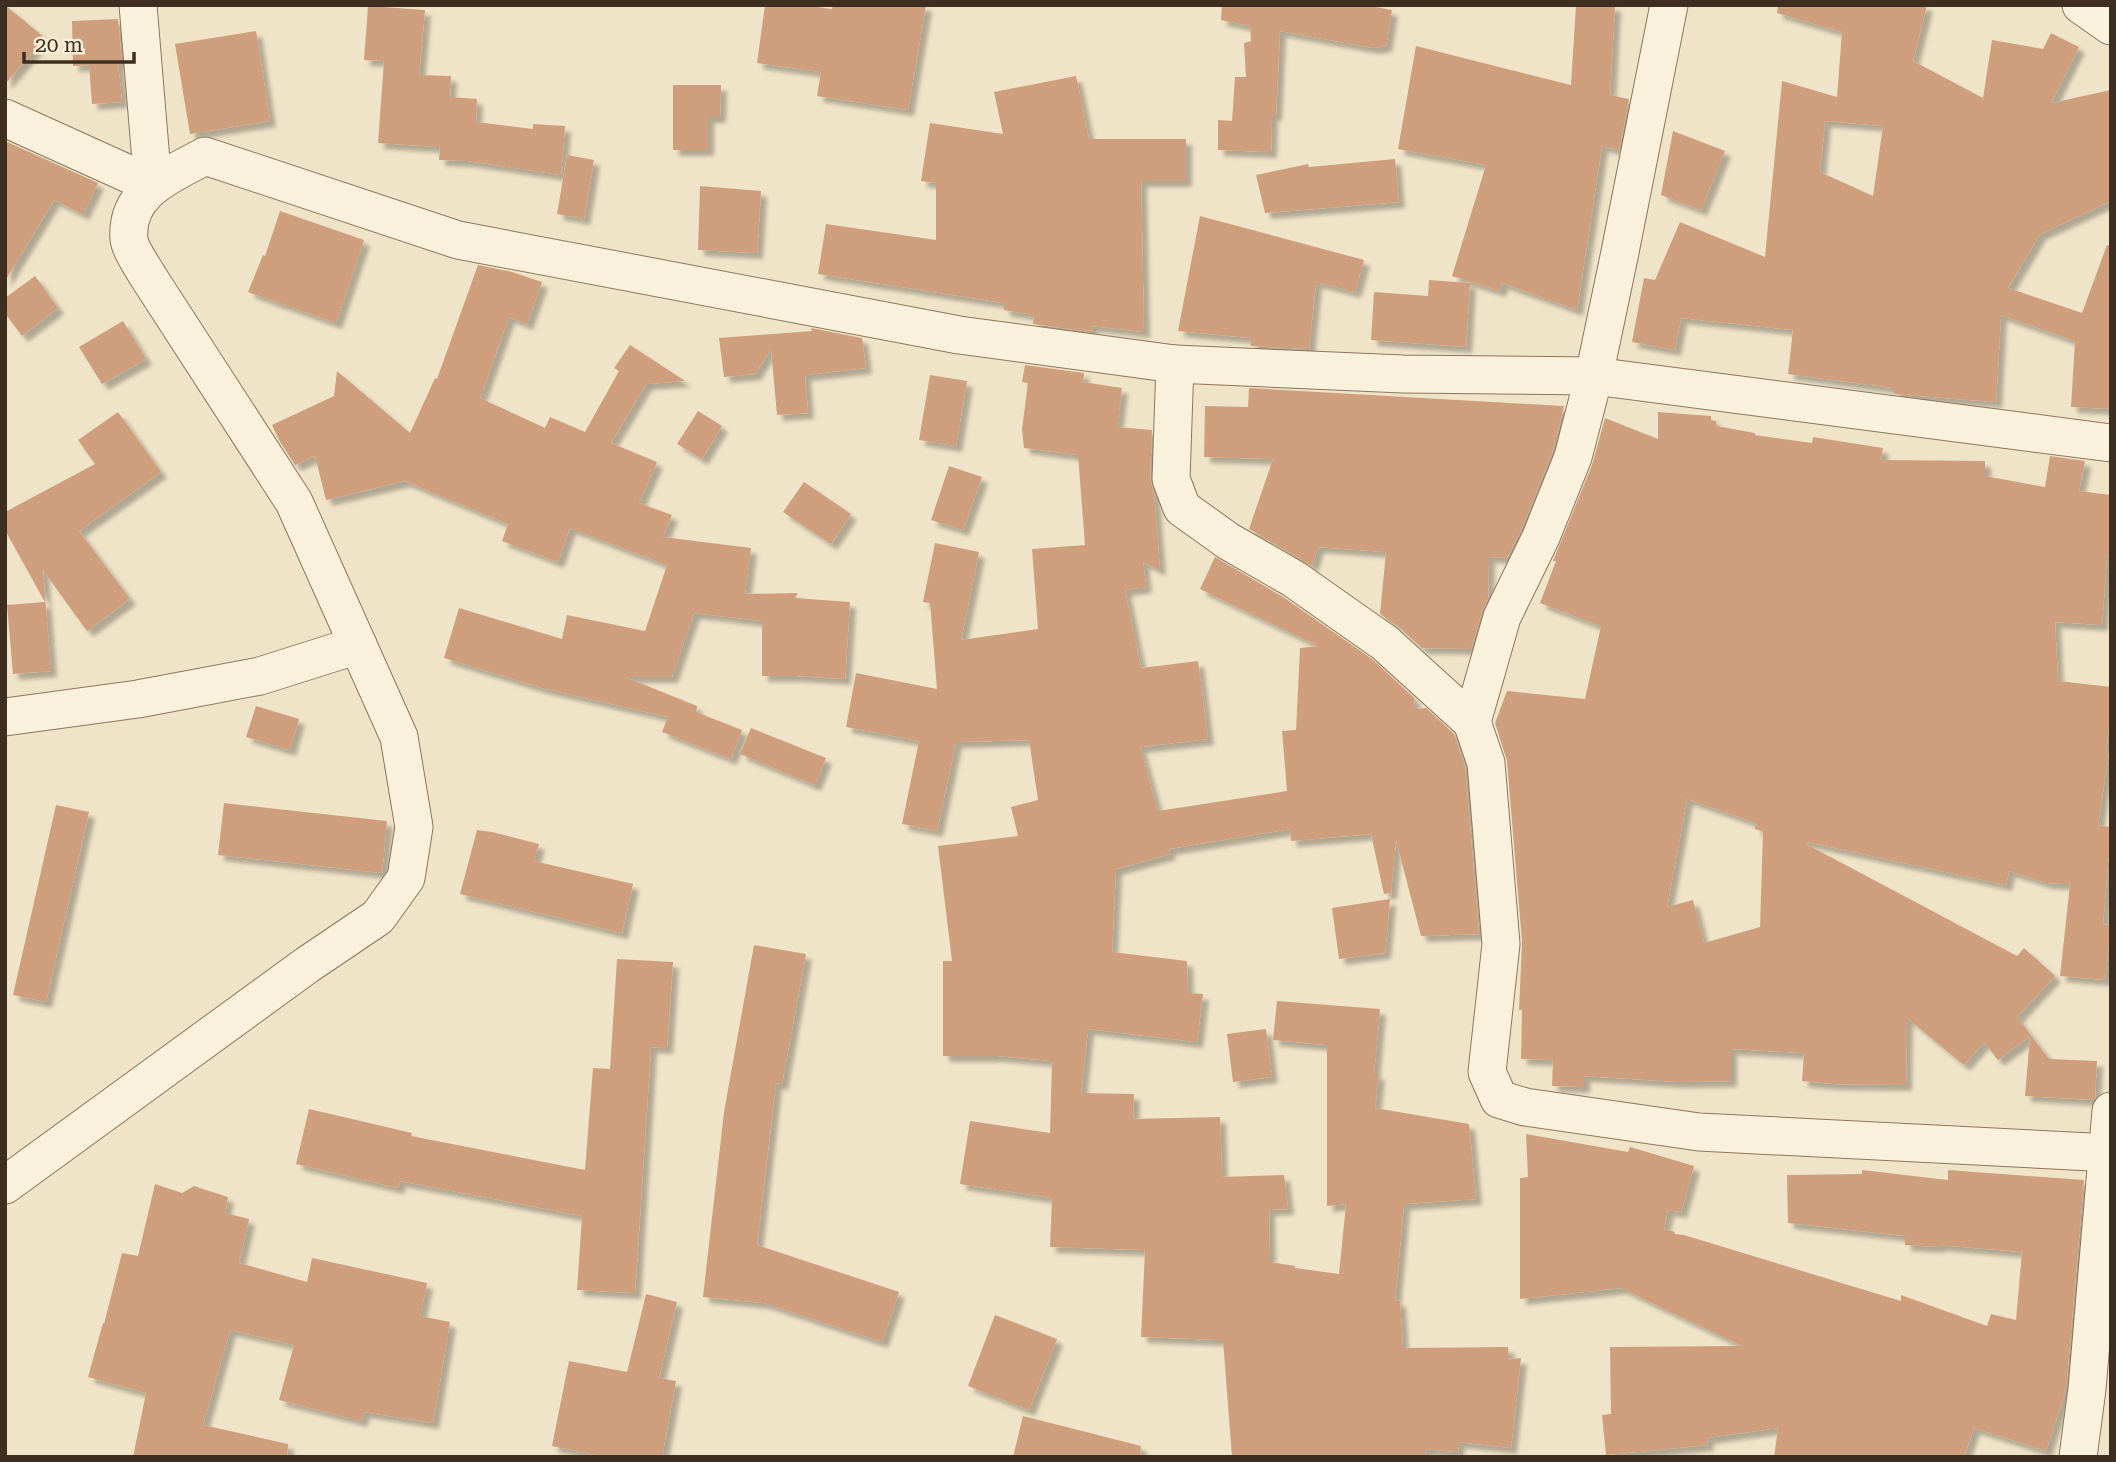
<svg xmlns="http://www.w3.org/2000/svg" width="2116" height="1462" font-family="'Roboto Serif',serif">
	<defs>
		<filter id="shadow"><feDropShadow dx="6" dy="6" stdDeviation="2" flood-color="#0004"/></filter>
	</defs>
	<rect width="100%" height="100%" fill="#f0e4c8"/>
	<g fill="#cf9f7d" fill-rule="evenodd" filter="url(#shadow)">
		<polygon points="5,5 45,38 5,84"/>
		<polygon points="765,5 803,5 832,9 833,5 926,5 908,110 817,96 821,72 757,63"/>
		<polygon points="1222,5 1365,5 1392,10 1386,46 1373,48 1280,31 1276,115 1272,115 1271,152 1218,150 1218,120 1232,121 1235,77 1246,77 1244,43 1251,41 1250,26 1221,20"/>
		<polygon points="1576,5 1615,5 1610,95 1629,99 1619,150 1602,146 1577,310 1502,283 1500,291 1452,276 1486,165 1398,149 1416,46 1571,85"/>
		<path d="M 1778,5 L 1927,5 L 1913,61 L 1983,98 L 1992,40 L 2043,49 L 2051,33 L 2079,47 L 2051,103 L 2111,90 L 2111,201 L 2040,234 L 2008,288 L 2082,313 L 2107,245 L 2111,246 L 2111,409 L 2071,407 L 2075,341 L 2001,315 L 1996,402 L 1894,394 L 1894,388 L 1788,374 L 1793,330 L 1681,318 L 1675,350 L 1632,342 L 1644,278 L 1655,280 L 1680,222 L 1765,257 L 1782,81 L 1837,97 L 1842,32 L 1777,13 ZM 1825,121 L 1883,126 L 1873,196 L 1820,172 Z"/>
		<polygon points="368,6 425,10 419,75 451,76 450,97 477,99 476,122 533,129 533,124 565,126 561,175 468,161 439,160 440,147 378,143 384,61 364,60"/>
		<polygon points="118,19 122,64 118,64 122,102 92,104 89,65 73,66 72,21"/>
		<polygon points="256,31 270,121 190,134 175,44"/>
		<polygon points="1076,76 1089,139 1186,139 1186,181 1141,181 1144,332 1092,326 1091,332 1033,324 1034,315 1004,310 1004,303 818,274 826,224 936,240 936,183 921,181 930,123 1003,134 994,92"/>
		<polygon points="673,85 721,85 720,117 708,117 708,150 673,150"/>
		<polygon points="1673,131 1725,151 1701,210 1661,195"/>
		<polygon points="5,141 98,183 83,214 54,200 5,281"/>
		<polygon points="567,155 594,160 584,219 557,214"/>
		<polygon points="1395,159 1399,202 1265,213 1256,175 1308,164 1309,167"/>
		<polygon points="700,186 761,191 757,253 698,250"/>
		<polygon points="280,211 364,240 336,323 248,292 263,255 265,256"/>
		<polygon points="1200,216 1364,260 1355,292 1316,282 1309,349 1251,346 1251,338 1178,331"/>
		<polygon points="478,265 512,272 542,282 527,324 509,317 480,398 545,428 550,417 585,432 619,371 614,368 630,345 685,381 646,384 611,443 657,462 639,503 672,515 663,537 751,548 745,594 798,593 795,598 850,602 845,679 797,676 762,676 762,621 694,613 672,677 625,677 697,706 696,712 742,730 731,759 662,732 668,717 542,688 444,658 459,608 562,639 567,615 645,631 667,565 570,528 558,562 502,541 508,524 405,481 326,500 315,456 295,465 279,440 272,425 334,396 337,371 410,433 435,378 437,379"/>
		<polygon points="35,276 58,308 22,336 5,313 5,298"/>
		<polygon points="1429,280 1470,283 1466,347 1371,340 1374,292 1428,296"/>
		<polygon points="123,321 146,359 102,384 79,347"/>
		<polygon points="811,328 862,338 866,368 805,375 808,413 777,415 771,349 755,374 724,377 719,338 812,331"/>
		<polygon points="1025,365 1084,373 1083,382 1122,388 1117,427 1152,430 1150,478 1154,494 1160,570 1143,562 1146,587 1125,590 1141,668 1198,661 1208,739 1140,747 1158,811 1287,791 1282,731 1296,730 1300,648 1318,646 1200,589 1215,557 1283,597 1372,659 1414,698 1415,709 1426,708 1454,734 1465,767 1479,934 1421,936 1396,840 1391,893 1384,894 1371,834 1291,841 1290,829 1169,849 1170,854 1116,869 1112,952 1187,961 1188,993 1203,994 1197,1042 1088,1029 1081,1093 1134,1094 1133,1119 1220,1117 1222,1177 1284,1175 1288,1209 1269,1210 1270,1262 1295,1266 1295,1268 1339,1274 1346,1204 1327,1206 1327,1045 1273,1040 1277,1001 1380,1009 1374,1074 1379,1074 1375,1108 1469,1124 1476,1199 1404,1204 1395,1300 1400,1301 1403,1348 1508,1347 1509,1359 1521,1358 1511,1448 1459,1442 1458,1452 1426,1449 1425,1457 1232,1457 1223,1340 1141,1337 1145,1250 1050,1247 1052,1198 960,1184 970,1121 1050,1133 1052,1061 998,1056 943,1056 943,961 952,961 938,846 1018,836 1011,807 1038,800 1029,740 956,742 937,831 902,824 919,741 846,727 856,673 937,689 930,603 923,602 935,543 979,552 961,640 1038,629 1032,549 1085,545 1078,455 1024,448 1022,429 1028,383 1022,382"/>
		<polygon points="930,375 967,381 956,446 919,440"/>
		<polygon points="1249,388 1564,406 1553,450 1522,528 1507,558 1489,557 1488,598 1482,611 1471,649 1422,648 1399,627 1380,614 1386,552 1318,547 1312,566 1249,529 1273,459 1204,457 1205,406 1248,407"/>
		<polygon points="698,411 722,426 702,459 677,444"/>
		<polygon points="118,412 161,472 79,531 130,599 87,631 43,570 51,671 13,674 7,605 45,602 5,530 5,512 95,464 78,440"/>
		<path d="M 1658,412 L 1711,416 L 1711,420 L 1716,421 L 1716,426 L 1755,433 L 1755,435 L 1812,443 L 1813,437 L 1883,448 L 1881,460 L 1985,461 L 1985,476 L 2045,487 L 2050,456 L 2085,461 L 2079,491 L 2111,495 L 2111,557 L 2107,556 L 2102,625 L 2055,622 L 2058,681 L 2111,687 L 2111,713 L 2106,752 L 2109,752 L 2098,825 L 2111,827 L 2103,924 L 2111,926 L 2105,980 L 2060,976 L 2070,884 L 2047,883 L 2009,871 L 2006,885 L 1807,842 L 1806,844 L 2017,956 L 2024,948 L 2055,976 L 2017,1017 L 2049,1059 L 2097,1061 L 2095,1098 L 2093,1100 L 2025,1096 L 2030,1036 L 1998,1060 L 1984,1042 L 1964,1065 L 1907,1018 L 1906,1085 L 1834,1084 L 1802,1081 L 1804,1053 L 1731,1049 L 1731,1081 L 1679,1082 L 1584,1076 L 1584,1087 L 1552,1086 L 1553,1060 L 1521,1059 L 1522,1010 L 1519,1010 L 1522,942 L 1507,761 L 1495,723 L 1507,691 L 1585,699 L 1601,626 L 1540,603 L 1556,561 L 1553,561 L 1592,465 L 1605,418 L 1658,439 ZM 1687,799 L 1756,823 L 1755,829 L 1763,831 L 1760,927 L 1704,943 L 1693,900 L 1667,907 Z"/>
		<polygon points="949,466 982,477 963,530 931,520"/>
		<polygon points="804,482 851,514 831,544 783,512"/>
		<polygon points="256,706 299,719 290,750 246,737"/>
		<polygon points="751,728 826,758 815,785 740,754"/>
		<polygon points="224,803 387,821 382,873 218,855"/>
		<polygon points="56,805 89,812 46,1002 13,995"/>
		<polygon points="477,830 492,832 539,844 534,861 633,884 622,933 460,894"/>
		<polygon points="1390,899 1385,953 1339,959 1332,908"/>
		<polygon points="754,945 806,954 782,1084 776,1083 757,1245 899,1292 882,1342 764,1303 703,1297 724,1112"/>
		<polygon points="617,959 673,962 667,1048 651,1047 635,1293 577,1290 582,1216 400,1181 398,1188 296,1164 309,1109 412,1133 411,1136 585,1170 593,1068 610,1069"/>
		<polygon points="1266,1029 1272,1077 1233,1082 1227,1034"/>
		<polygon points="1526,1134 1628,1152 1630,1147 1694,1166 1681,1212 1668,1210 1664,1229 1675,1232 1674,1234 1684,1235 1901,1301 1901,1295 1987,1326 1991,1314 2016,1320 2022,1252 1939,1245 1939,1247 1905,1245 1905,1236 1788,1223 1787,1175 1862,1174 1862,1170 1948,1180 1948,1170 2084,1180 2066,1389 2046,1451 1974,1428 1964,1457 1774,1457 1778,1428 1707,1438 1708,1445 1606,1455 1602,1415 1611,1414 1610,1347 1742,1346 1621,1288 1520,1299 1520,1178 1528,1177"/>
		<polygon points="155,1184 182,1193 194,1186 228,1197 225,1213 249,1219 239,1263 307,1282 312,1258 427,1283 420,1316 450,1322 433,1423 364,1412 361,1421 279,1400 294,1345 230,1330 203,1425 288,1444 287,1457 133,1457 146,1393 88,1377 103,1323 104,1324 122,1253 138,1256"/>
		<polygon points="646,1294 677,1302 659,1378 676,1381 662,1457 606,1457 552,1446 569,1361 627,1372"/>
		<polygon points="995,1315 1057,1339 1029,1410 968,1386"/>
		<polygon points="1023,1416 1141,1446 1140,1457 1013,1457"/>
	</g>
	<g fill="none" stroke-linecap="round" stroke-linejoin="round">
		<g stroke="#8d765c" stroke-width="39">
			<g id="minor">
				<polyline points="2081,5 2111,26"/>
				<polyline points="5,118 153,185 138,5"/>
				<polyline points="1175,364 1171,479 1182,508 1228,541 1294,579 1385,643 1472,722 1486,763 1501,944 1487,1072 1499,1099 1525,1107 1699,1132 2111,1153"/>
				<polyline points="5,717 138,699 260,676 358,645"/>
				<polyline points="1472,722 1502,617 1541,537 1573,457 1594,376 1619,257 1669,5"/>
				<path d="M 5,1185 L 307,965 L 378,917 L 406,878 L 414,827 L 399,737 L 294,502 L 149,278 C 143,268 130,249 129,239 C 125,191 171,175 205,156 L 458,240 L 959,335 L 1175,364 L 1403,374 L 1594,376 L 2111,443"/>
				<polyline points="2078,1457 2087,1389 2111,1111"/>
			</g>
		</g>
		<use href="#minor" stroke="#faf1dc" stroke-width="37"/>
	</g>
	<rect width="2116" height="1462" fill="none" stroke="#3d2e20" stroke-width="14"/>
	<path d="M24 52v10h110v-10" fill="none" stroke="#3d2e20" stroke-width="3.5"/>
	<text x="35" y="52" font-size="21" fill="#3d2e20" stroke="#f7eed8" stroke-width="5" paint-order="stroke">20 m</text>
</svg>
